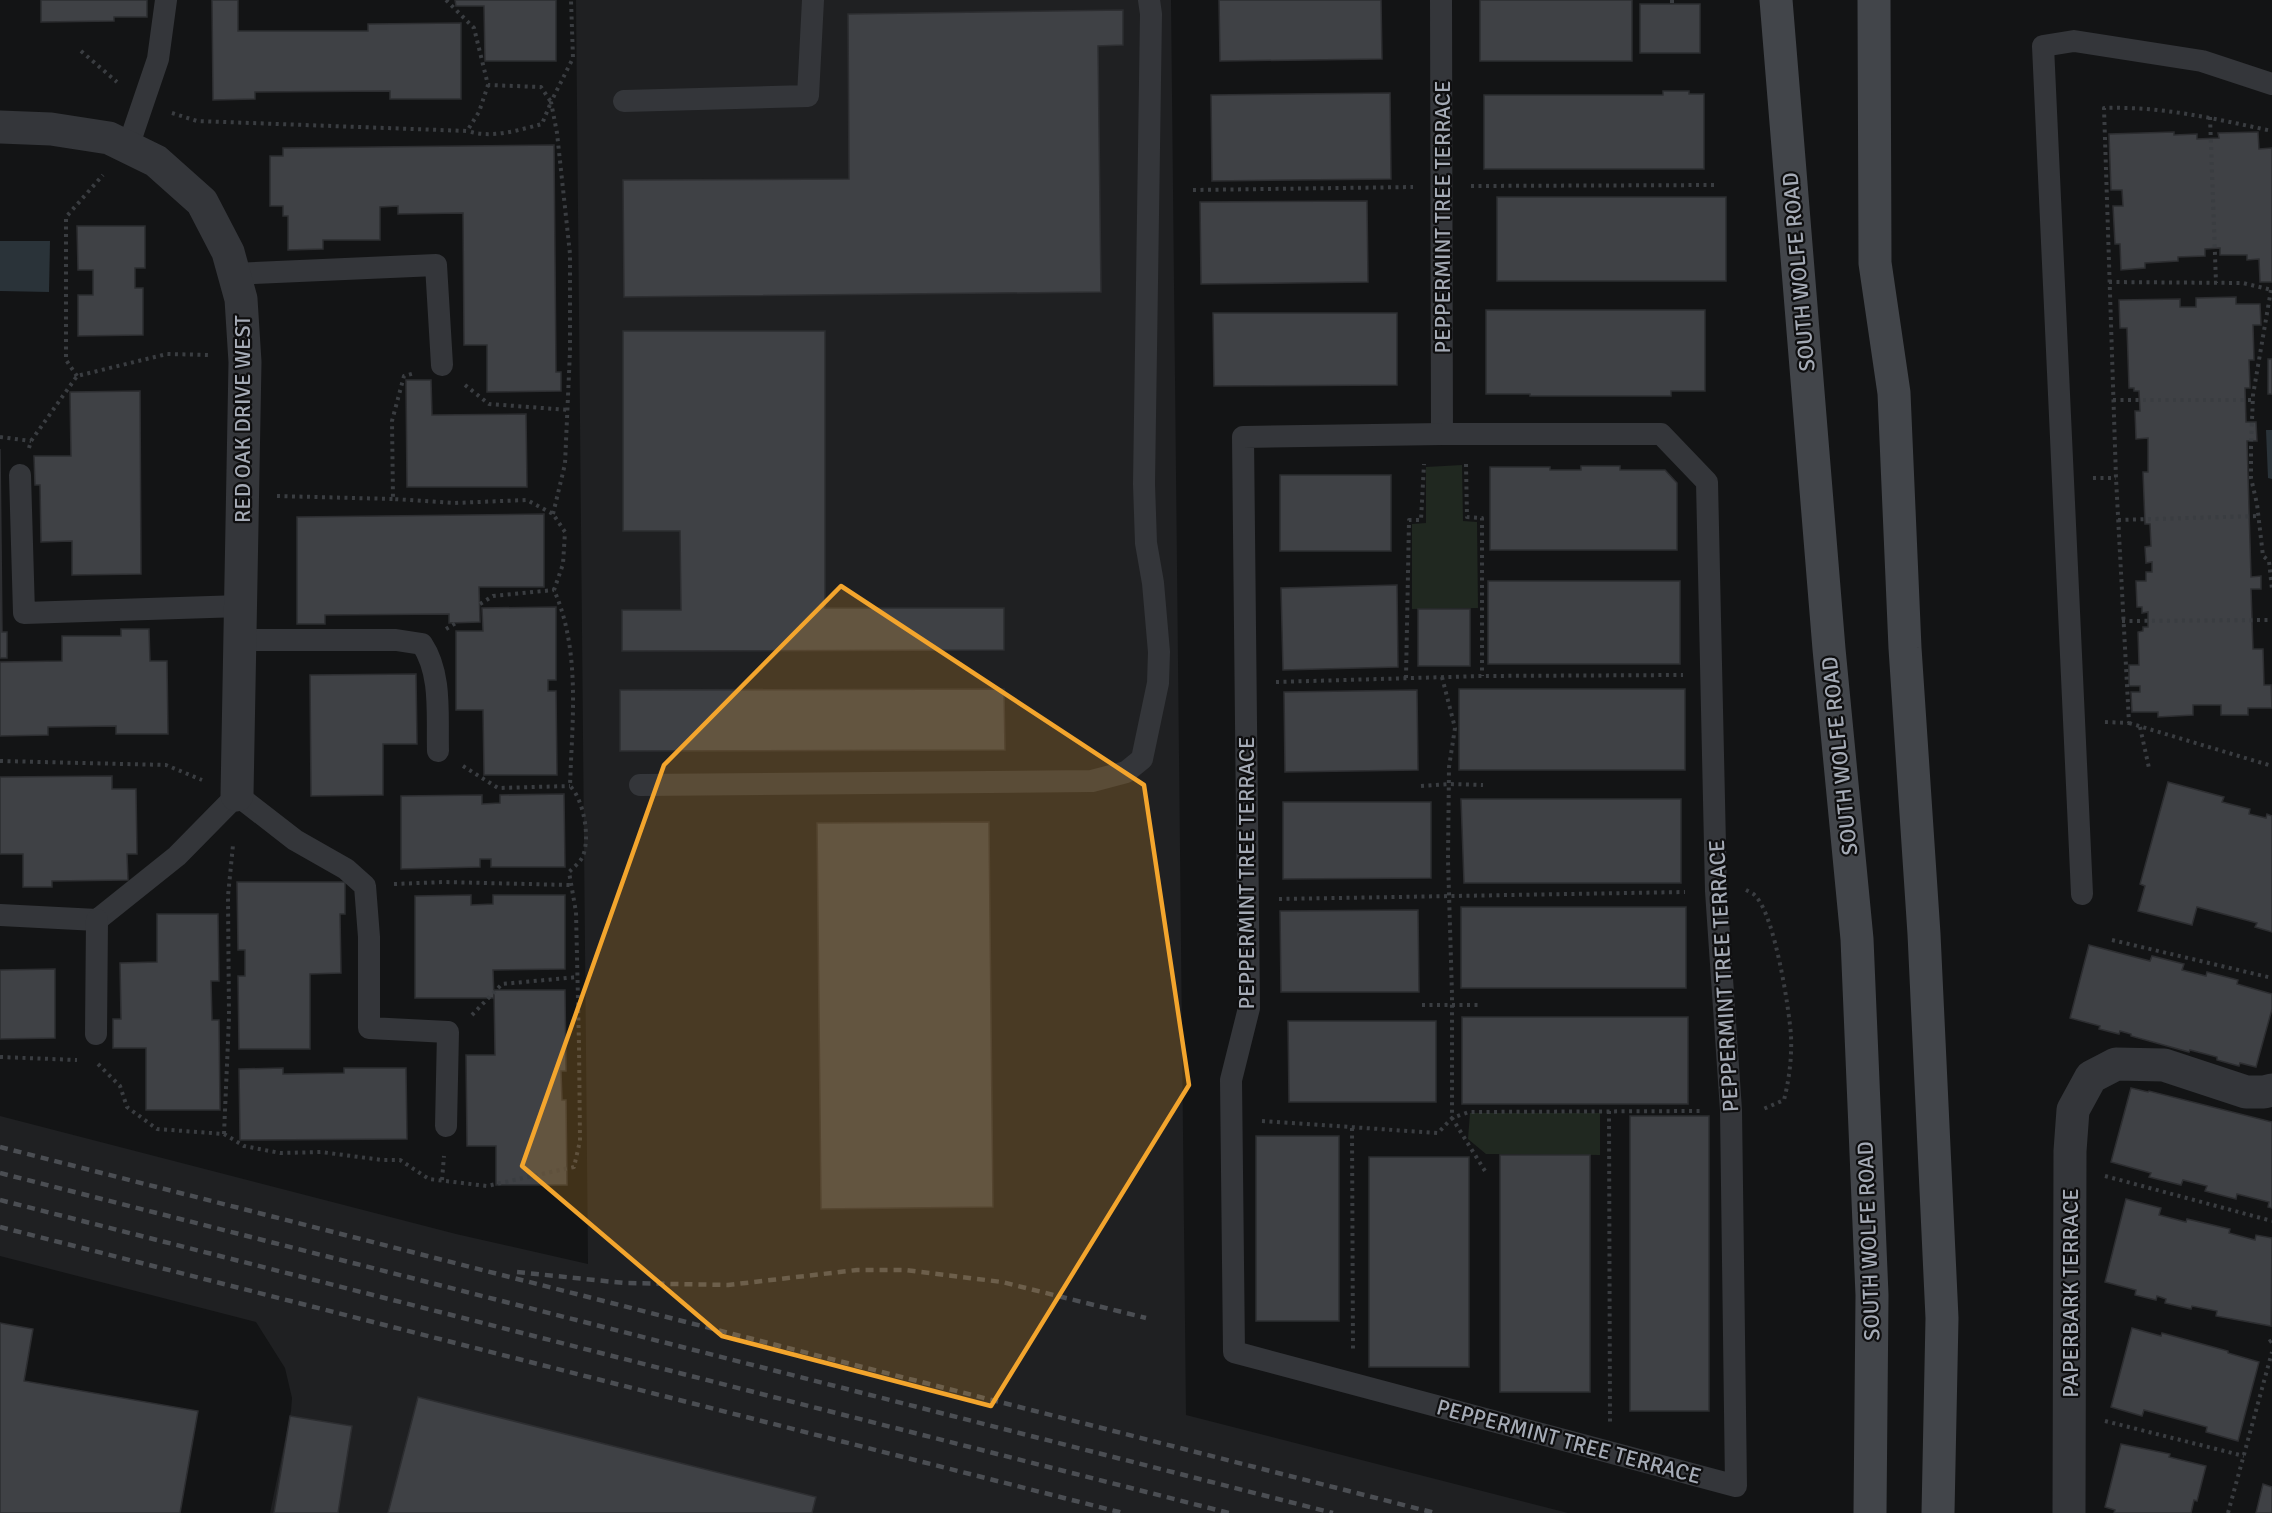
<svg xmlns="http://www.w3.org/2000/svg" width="2272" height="1513" font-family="Signika,sans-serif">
	<rect width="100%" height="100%" fill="#131415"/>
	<polygon fill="#1f2022" points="576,0 1171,0 1186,1415 1568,1513 270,1513 291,1411 292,1398 285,1368 256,1322 0,1256 0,1116 456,1234 588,1264"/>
	<g fill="#202820">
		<polygon points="1462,465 1463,521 1477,522 1478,608 1412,609 1412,524 1426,523 1426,467"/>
		<polygon points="1470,1113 1600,1113 1600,1155 1486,1154 1468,1139"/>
	</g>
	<g fill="#2a3339">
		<polygon points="0,241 50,241 49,292 0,291"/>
		<polygon points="2266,430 2272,430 2272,479 2268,478"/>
	</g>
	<g fill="#3f4145" stroke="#2d2e31" stroke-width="1.5">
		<polygon points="41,0 147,0 147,17 114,17 114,21 41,22"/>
		<polygon points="212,0 238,0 238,31 368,31 368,24 461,23 461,99 390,99 390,91 255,92 255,99 213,100"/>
		<polygon points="455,0 556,0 556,61 485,61 484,6 456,6"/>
		<polygon points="1219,0 1381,0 1382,59 1220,61"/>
		<rect x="1480" y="0" width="152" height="61"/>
		<rect x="1640" y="4" width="60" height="49"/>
		<polygon points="1123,10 1123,45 1098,46 1101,292 624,297 623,180 849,179 848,14"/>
		<polygon points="1663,91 1689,91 1689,94 1704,94 1704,169 1484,169 1484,95 1663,95"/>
		<polygon points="1390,93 1391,179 1212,181 1211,95"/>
		<polygon points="2174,132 2174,135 2197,134 2197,139 2219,138 2218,133 2258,132 2259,149 2272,148 2272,282 2260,282 2259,259 2247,260 2247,255 2220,255 2220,248 2205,249 2205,256 2178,257 2178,261 2145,263 2145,268 2121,270 2120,244 2115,244 2113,206 2123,206 2122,190 2111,190 2109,134"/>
		<polygon points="554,145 556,372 561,372 561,391 487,392 487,345 464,345 463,213 398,214 398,206 380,207 380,240 323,240 323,249 288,250 288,216 283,216 283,206 270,206 270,156 283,156 283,148"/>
		<rect x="1497" y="197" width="229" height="84"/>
		<polygon points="1367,201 1368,282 1201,284 1200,202"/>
		<polygon points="77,226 145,226 145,268 135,268 135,288 143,288 143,335 78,336 78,295 93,295 93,270 78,270"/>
		<polygon points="2236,297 2236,304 2260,304 2261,325 2253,325 2254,360 2249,360 2250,388 2245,388 2246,422 2256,422 2257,441 2247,441 2251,577 2261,576 2261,589 2251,589 2253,649 2263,649 2264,685 2271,685 2272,708 2248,708 2248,715 2221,715 2221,705 2193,705 2193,715 2158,717 2158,712 2132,712 2131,692 2140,692 2140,686 2129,686 2129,665 2139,665 2138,632 2143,631 2143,627 2148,627 2148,612 2142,613 2142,607 2137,607 2136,581 2146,581 2146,572 2152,572 2152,562 2146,563 2145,547 2151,546 2150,524 2145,524 2143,472 2148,472 2148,438 2136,439 2135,411 2140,411 2139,391 2134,391 2134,388 2129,388 2127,328 2120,328 2119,300 2180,299 2180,307 2196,307 2196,298"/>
		<polygon points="1486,310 1705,310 1705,391 1671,391 1671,396 1530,396 1530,394 1486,394"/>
		<polygon points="1213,313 1397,313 1397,385 1214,386"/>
		<polygon points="623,331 825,331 825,608 1004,608 1004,650 622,651 622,610 681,610 680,531 623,531"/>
		<rect x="2268" y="359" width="4" height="35"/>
		<polygon points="406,380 431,380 432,415 526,414 527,487 407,487"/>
		<polygon points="140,391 141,574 72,575 72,541 41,542 40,485 35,485 34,456 71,456 70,392"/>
		<polygon points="0,449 2,632 7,632 7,658 0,658"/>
		<polygon points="1581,466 1620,466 1620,470 1665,470 1677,483 1677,550 1490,550 1490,467 1550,467 1550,470 1581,470"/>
		<rect x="1280" y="475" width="111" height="76"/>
		<polygon points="544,514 544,587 479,587 480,622 449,623 449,614 325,615 325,624 297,624 297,517"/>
		<rect x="1488" y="581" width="192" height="83"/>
		<polygon points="1397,585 1398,667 1283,670 1281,588"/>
		<polygon points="556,607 556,680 548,680 548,691 556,691 557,775 484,775 483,710 456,710 456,631 483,631 482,608"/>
		<rect x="1418" y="609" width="52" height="57"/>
		<polygon points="121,629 149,629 150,661 167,661 168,734 116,734 116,726 48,727 48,735 0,736 0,662 62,661 62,636 121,636"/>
		<polygon points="416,674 417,744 383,744 383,795 311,796 310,675"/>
		<polygon points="1004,689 1005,750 620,751 620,690"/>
		<rect x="1459" y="689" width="226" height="81"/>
		<polygon points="1417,690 1418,770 1285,772 1284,692"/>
		<polygon points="112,776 112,789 136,789 137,854 127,854 128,880 52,881 52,887 23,887 23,854 0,854 0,777"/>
		<polygon points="2168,782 2224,797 2222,802 2250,809 2249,814 2266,818 2267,814 2272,816 2272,932 2255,927 2257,923 2197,907 2192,925 2138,911 2145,886 2140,884"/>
		<polygon points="564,794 565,867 491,867 491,859 480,859 480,867 401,869 401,796 482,795 482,804 500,803 500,795"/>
		<polygon points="1461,799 1681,799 1681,883 1464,883"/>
		<polygon points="1283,802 1431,802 1431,878 1283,879"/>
		<polygon points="989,822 993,1207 821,1209 817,823"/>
		<polygon points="237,882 345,882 345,914 340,914 341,973 310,974 310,1049 239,1049 238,976 245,976 245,950 238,950"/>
		<polygon points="471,895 471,905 493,904 493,895 565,895 565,969 493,970 494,998 415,998 415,896"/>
		<rect x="1461" y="907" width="225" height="81"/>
		<polygon points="1418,910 1419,992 1281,992 1280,911"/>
		<polygon points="157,914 218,914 219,981 211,981 212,1020 219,1020 220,1110 146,1110 146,1048 113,1048 113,1019 121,1019 120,963 157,962"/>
		<polygon points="2089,945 2150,961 2152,956 2184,964 2182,970 2206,976 2207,972 2238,980 2237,984 2272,994 2272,1009 2256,1067 2240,1063 2239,1066 2217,1060 2217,1057 2190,1050 2189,1052 2131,1036 2131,1034 2120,1031 2119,1034 2099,1029 2100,1026 2070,1018"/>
		<polygon points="55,969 55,1038 0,1039 0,970"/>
		<polygon points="494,990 565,990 566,1071 561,1071 562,1100 566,1100 567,1185 496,1185 496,1146 467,1146 466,1055 495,1055"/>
		<rect x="1462" y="1017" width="226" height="87"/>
		<polygon points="1288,1021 1436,1021 1436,1102 1289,1102"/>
		<polygon points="283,1068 283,1074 344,1073 344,1068 406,1068 407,1139 240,1140 239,1069"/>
		<polygon points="2131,1088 2148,1092 2149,1091 2272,1122 2272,1208 2268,1207 2269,1202 2237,1194 2236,1199 2205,1191 2207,1186 2183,1180 2181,1185 2149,1177 2151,1173 2111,1162"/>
		<rect x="1630" y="1116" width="79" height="295"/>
		<rect x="1256" y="1136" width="83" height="185"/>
		<rect x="1500" y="1155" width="90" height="237"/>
		<rect x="1369" y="1157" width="100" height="210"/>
		<polygon points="2126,1199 2161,1208 2159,1215 2186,1222 2187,1219 2230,1229 2229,1233 2255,1240 2256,1235 2272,1238 2271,1326 2216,1316 2217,1311 2192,1306 2191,1309 2165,1303 2166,1299 2157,1296 2156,1300 2135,1295 2136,1290 2105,1282"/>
		<polygon points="0,1323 33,1329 24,1381 198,1411 180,1513 0,1513"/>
		<polygon points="2132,1328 2161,1336 2162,1333 2228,1351 2228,1353 2259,1362 2238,1441 2206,1432 2207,1427 2144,1410 2142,1416 2111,1407"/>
		<polygon points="418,1397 816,1497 812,1513 388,1513"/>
		<polygon points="290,1416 352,1426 338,1513 274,1513"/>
		<polygon points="2121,1444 2170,1454 2169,1457 2206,1466 2197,1501 2194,1500 2191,1513 2114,1513 2115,1510 2105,1507"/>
		<polygon points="2263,1484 2272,1487 2272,1513 2256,1513"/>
	</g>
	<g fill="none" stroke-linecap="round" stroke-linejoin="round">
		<g stroke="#3a3d41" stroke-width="4" stroke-dasharray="3 4.5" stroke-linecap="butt">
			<path d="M 446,0 L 474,28 L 488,85 L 541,87 L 551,102 L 542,124 C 519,130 491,139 468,131"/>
			<polyline points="1672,0 1672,4"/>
			<polyline points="81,51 117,82"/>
			<polyline points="172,113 197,121 467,131 479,112 488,85"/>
			<polyline points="2210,117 2216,283"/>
			<polyline points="1471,186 1716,185"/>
			<polyline points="1193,190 1413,187"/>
			<polyline points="2109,282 2243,283 2272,290"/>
			<polyline points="2271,290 2253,395 2251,446 2251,478 2257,504 2263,556 2269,561 2272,589"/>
			<polyline points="77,376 66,360 66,217 103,175"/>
			<polyline points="465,385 489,404 569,410"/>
			<polyline points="2113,400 2253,400"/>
			<polyline points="0,437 31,441"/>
			<polyline points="29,448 31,441 77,376 167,354 210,355"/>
			<polyline points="1466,464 1467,517 1482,518 1482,676"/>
			<polyline points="2093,478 2116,478"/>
			<polyline points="277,496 393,499"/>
			<polyline points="553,514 565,464 570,351 570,254 557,133 551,102 573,58 571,0"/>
			<polyline points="2118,520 2259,516"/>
			<polyline points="480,604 493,596 554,590"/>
			<polyline points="2122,621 2272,620"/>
			<polyline points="446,629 456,623"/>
			<polyline points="1442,677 1455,728 1449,767 1448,860 1452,994 1452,1118 1485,1171"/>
			<polyline points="1406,678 1409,520 1421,520 1424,464"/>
			<polyline points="1276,682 1482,676 1683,675"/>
			<path d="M 2105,722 L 2129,723 L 2116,478 L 2104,108 C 2162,106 2216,119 2272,131"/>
			<polyline points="2129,723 2272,766"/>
			<polyline points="2140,727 2149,768"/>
			<polyline points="0,761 166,765 202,780"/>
			<polyline points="463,766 498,788 570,786"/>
			<polyline points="1421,786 1449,784 1483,785"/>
			<polyline points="394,884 444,882 570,885"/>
			<path d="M 1746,890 C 1750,892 1755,894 1757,898 C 1775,919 1789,1007 1791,1036 C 1792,1058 1789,1080 1784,1100 L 1761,1110"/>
			<polyline points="1279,899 1685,892"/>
			<polyline points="2112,940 2272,978"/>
			<polyline points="1422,1005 1479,1005"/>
			<polyline points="472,1015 502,984 578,977"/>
			<polyline points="0,1057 77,1060"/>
			<path d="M 98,1064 L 120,1086 L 127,1107 L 157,1129 L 224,1134 L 244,1146 L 280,1153 L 321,1152 L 382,1160 L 400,1160 L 429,1179 L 487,1186 L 574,1167 L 580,1141 L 579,1045 L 576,912 L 569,872 C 573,868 579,863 582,858 C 591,840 584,800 570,786 C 572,721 581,651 554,590 L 563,564 L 565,532 L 553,514 L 527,500 L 455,503 L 393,499 L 392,421 L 404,376 L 415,373"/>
			<polyline points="1609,1111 1610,1422"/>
			<polyline points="1262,1121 1438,1133 1452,1118 1469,1112 1702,1111"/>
			<polyline points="1352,1128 1353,1352"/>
			<polyline points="224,1134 229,1018 228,896 233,845"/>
			<polyline points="2105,1176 2272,1221"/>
			<polyline points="442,1180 444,1156"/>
			<polyline points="2269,1342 2272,1340"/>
			<polyline points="2105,1421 2244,1456"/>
			<polyline points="2228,1513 2272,1352"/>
		</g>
		<g stroke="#34363a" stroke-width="22">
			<polyline points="1441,0 1442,434"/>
			<polyline points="624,101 808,96 813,0"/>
			<polyline points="128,147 158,59 166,0"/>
			<polyline points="234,274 436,265 442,365"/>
			<polygon points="1442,434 1661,434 1707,482 1716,891 1731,1110 1736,1486 1234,1352 1231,1080 1249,1008 1243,437"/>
			<polyline points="20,475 24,613 241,606"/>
			<path d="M 240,640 L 396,640 L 422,644 C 442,674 437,715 438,751"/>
			<polyline points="640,785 1092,781 1126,772 1142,759 1158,683 1159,652 1153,583 1146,543 1144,484 1151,14 1149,0"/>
			<polyline points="2082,894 2043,46 2074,41 2202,61 2272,84"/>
			<polyline points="0,915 97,920 177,856 237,795 295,840 346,869 365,886 369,937 369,1028 448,1032 446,1126"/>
			<polyline points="96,1034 97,920"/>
		</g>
		<g stroke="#34363a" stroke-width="33">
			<polyline points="0,127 51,129 109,138 156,161 202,202 228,252 241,299 245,362 237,795"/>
			<polyline points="2069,1513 2070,1151 2073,1110 2091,1077 2116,1064 2164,1065 2246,1092 2264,1092 2272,1090"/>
		</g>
		<g stroke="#42454a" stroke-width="33">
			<polyline points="1776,0 1829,649 1857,939 1872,1295 1870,1513"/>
			<polyline points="1874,0 1875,263 1894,393 1905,648 1924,934 1942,1318 1938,1513"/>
		</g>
		<g stroke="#4b4e53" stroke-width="4.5" stroke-dasharray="8 6" stroke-linecap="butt">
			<polyline points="0,1147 1435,1513"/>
			<polyline points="0,1173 1333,1513"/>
			<polyline points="0,1200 1229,1513"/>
			<polyline points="0,1227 1123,1513"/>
			<polyline points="517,1272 624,1283 728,1285 857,1270 905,1270 1002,1282 1146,1318"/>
		</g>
	</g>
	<path fill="#f3a52d" fill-opacity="0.2" stroke="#f3a52d" stroke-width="4.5" stroke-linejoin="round" d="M 841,586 L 1144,785 L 1189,1085 L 991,1406 L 722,1336 L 522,1166 L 664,765 Z"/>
	<g text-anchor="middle" stroke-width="4.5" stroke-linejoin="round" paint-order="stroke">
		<g font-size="22" fill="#a5abb6" stroke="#0f0f10">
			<text transform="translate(1442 217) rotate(-90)" y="8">PEPPERMINT TREE TERRACE</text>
			<text transform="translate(1798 272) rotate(-95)" y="8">SOUTH WOLFE ROAD</text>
			<text transform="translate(242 419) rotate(-90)" y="8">RED OAK DRIVE WEST</text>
			<text transform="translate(1839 756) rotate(-96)" y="8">SOUTH WOLFE ROAD</text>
			<text transform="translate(1246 873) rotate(-90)" y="8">PEPPERMINT TREE TERRACE</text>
			<text transform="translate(1723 976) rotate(-93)" y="8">PEPPERMINT TREE TERRACE</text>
			<text transform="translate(1868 1241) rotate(-92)" y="8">SOUTH WOLFE ROAD</text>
			<text transform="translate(2070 1293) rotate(-90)" y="8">PAPERBARK TERRACE</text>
			<text transform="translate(1569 1441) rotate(15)" y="8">PEPPERMINT TREE TERRACE</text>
		</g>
	</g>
</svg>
